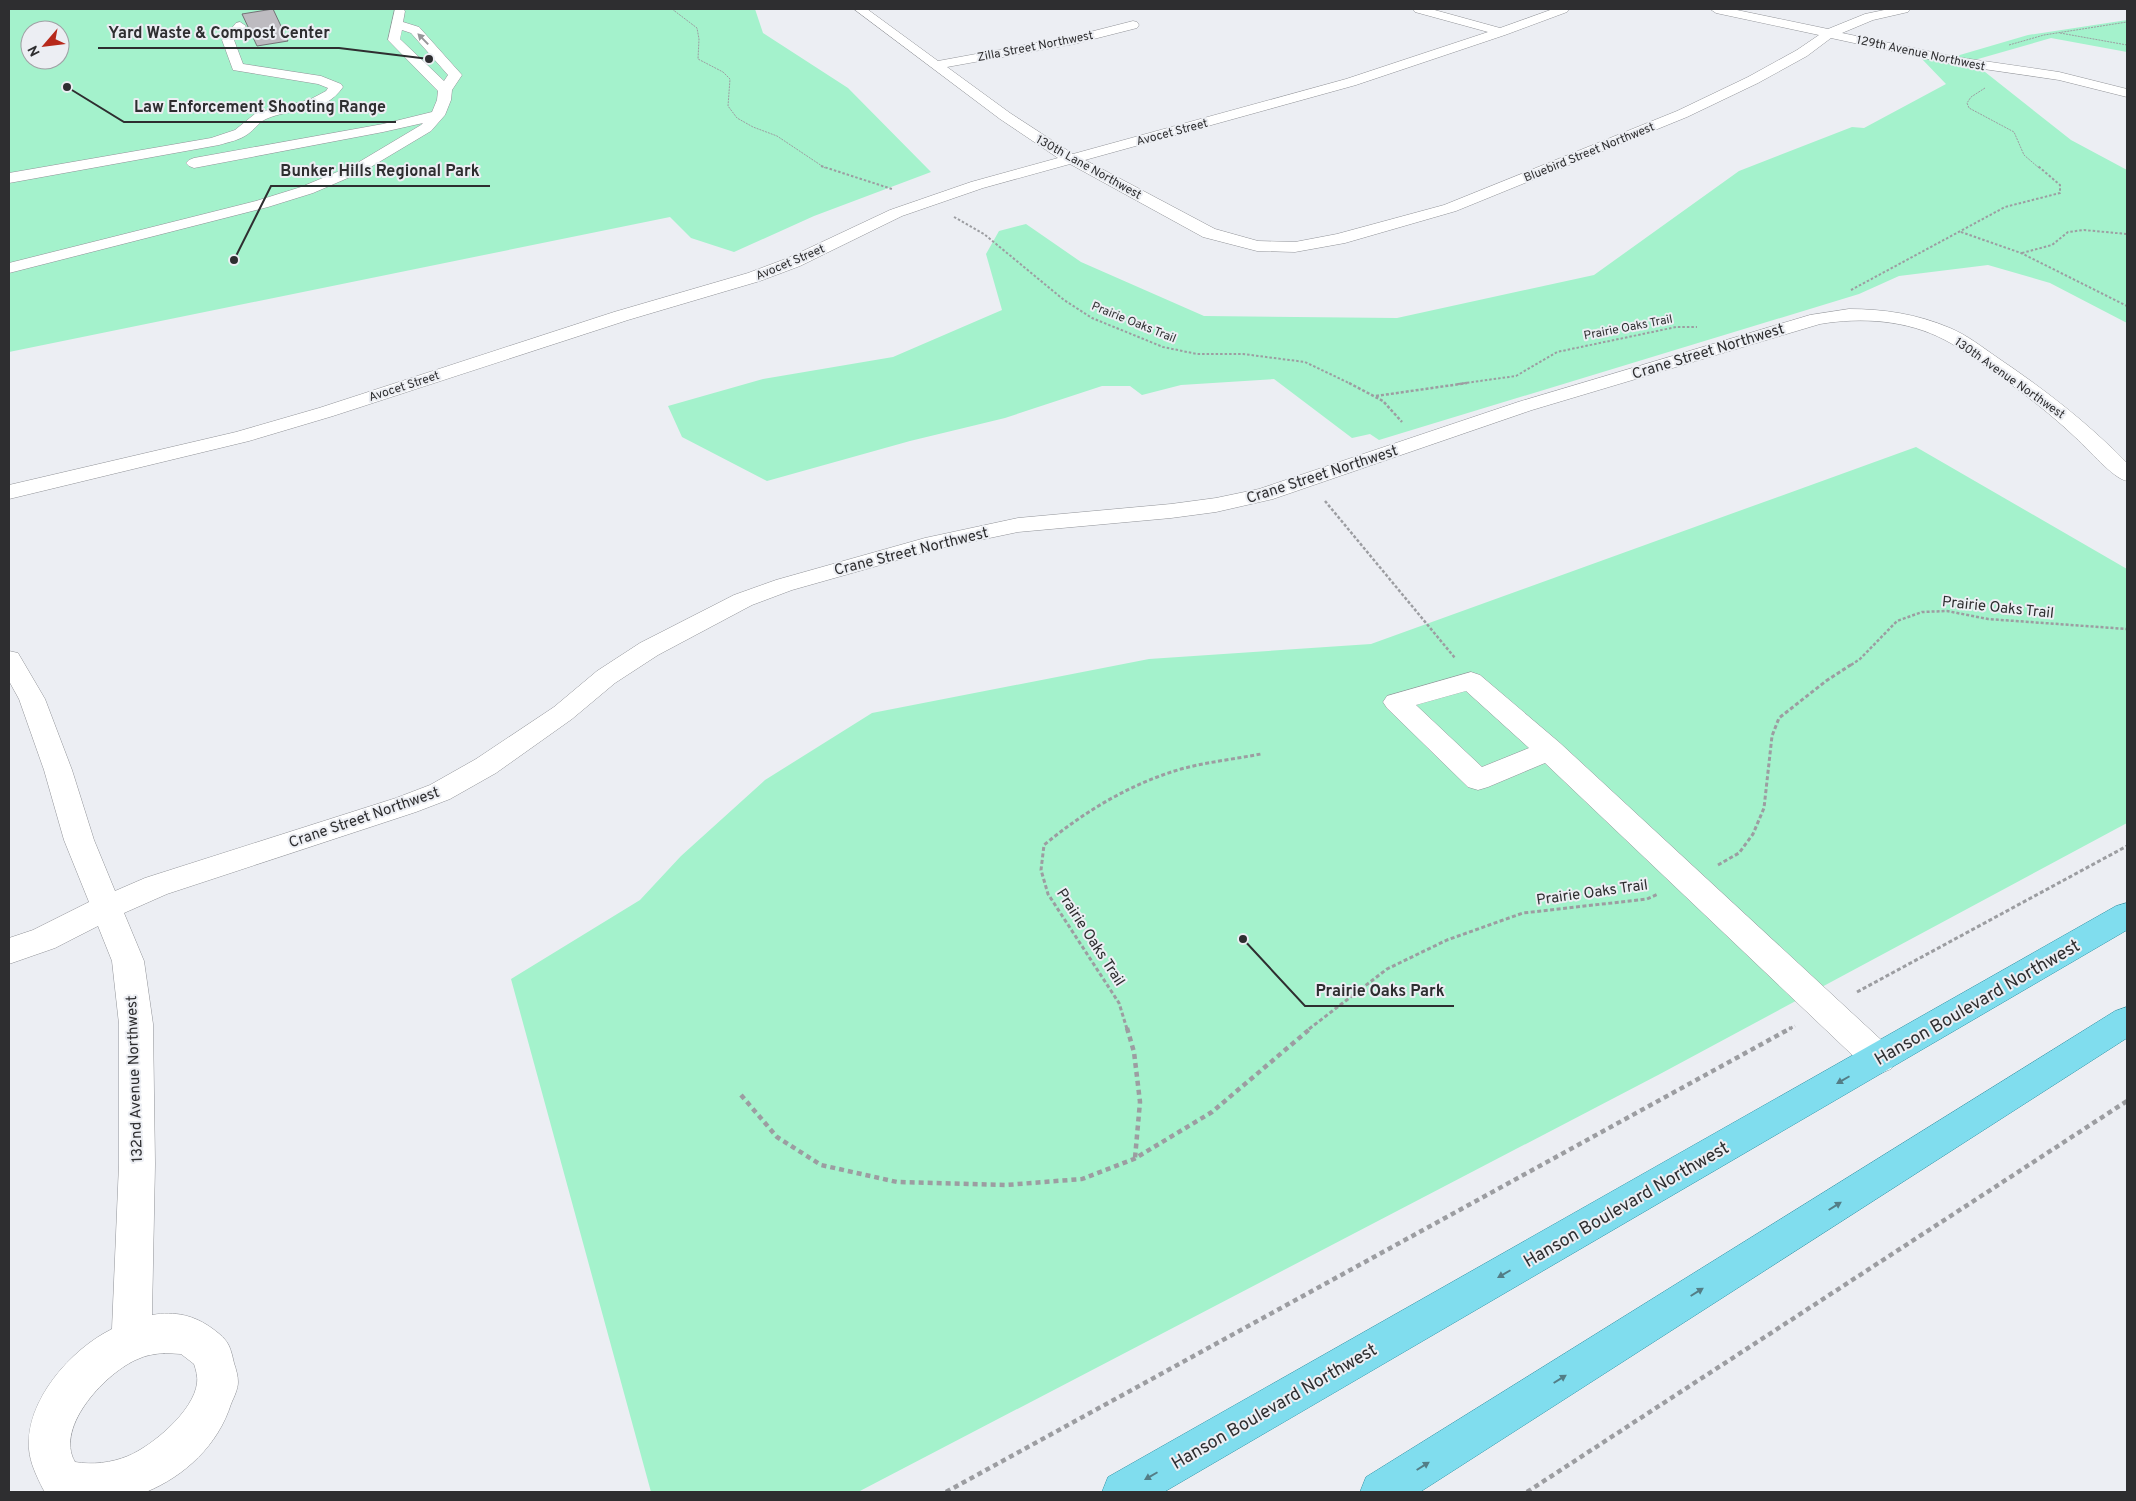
<svg xmlns="http://www.w3.org/2000/svg" width="2136" height="1501" font-family="Overpass,sans-serif">
	<rect width="100%" height="100%" fill="#eceef3"/>
	<g fill="#a4f2cc" fill-rule="evenodd">
		<path d="M 9,9 L 755,9 L 763,33 L 848,88 L 931,172 L 814,216 L 734,252 L 691,238 L 670,217 L 9,352 ZM 30,30 L 60,30 L 60,60 L 30,60 Z"/>
		<polygon points="2127,20 2127,52 2051,38 1971,61 1953,57 2028,35"/>
		<polygon points="1921,58 1980,68 2071,140 2127,170 2127,323 2050,283 1988,265 1899,276 1859,294 1379,440 1370,434 1352,438 1274,379 1181,385 1142,395 1130,386 1102,386 1005,418 910,441 767,481 682,437 668,406 763,379 893,357 1002,310 986,254 999,231 1026,224 1081,262 1204,316 1397,318 1594,275 1739,171 1852,127 1864,128 1946,84"/>
		<polygon points="1916,447 2127,569 2127,823 1660,1074 858,1492 651,1492 511,979 640,900 681,856 765,780 872,713 1149,659 1371,644"/>
	</g>
	<polygon fill="#bdbbc0" stroke="#737175" points="273,9 288,41 257,46 242,14"/>
	<g fill="none" stroke-linecap="round" stroke-linejoin="round">
		<g stroke="#919398" stroke-width="1">
			<g id="minor">
				<path d="M 395,9 L 403,9 L 405,11 L 403,22 L 419,27 L 462,75 L 452,90 L 451,100 L 445,115 L 431,131 L 364,171 L 313,193 L 268,207 L 9,273 L 9,263 L 256,201 L 301,187 L 354,165 L 421,125 L 423,123 L 383,132 L 194,168 L 189,166 L 186,163 L 189,160 L 194,158 L 383,124 L 432,112 L 437,100 L 438,91 L 388,40 ZM 402,30 L 411,33 L 448,75 L 444,81 L 400,39 Z"/>
				<polygon points="854,9 867,9 938,61 1074,36 1133,21 1137,22 1139,25 1137,28 1074,44 947,67 1010,113 1073,154 1346,79 1488,32 1415,12 1413,9 1431,9 1500,28 1553,9 1569,9 1567,12 1505,35 1356,85 1085,160 1215,229 1258,241 1295,242 1337,234 1444,205 1677,111 1748,77 1797,50 1819,35 1716,13 1710,9 1732,9 1828,29 1865,14 1889,9 1910,9 1908,12 1873,20 1842,33 1956,57 2059,72 2127,89 2127,97 2059,80 1956,65 1831,38 1807,56 1758,83 1687,117 1456,211 1345,243 1295,252 1257,251 1203,237 1070,164 983,188 902,216 800,266 760,281 628,320 333,416 249,441 9,499 9,485 236,432 319,408 614,312 748,273 788,258 890,210 971,182 1058,158 1000,119"/>
				<path d="M 240,22 L 246,26 L 234,40 L 243,64 L 321,76 L 341,84 L 343,87 C 324,115 293,107 266,119 C 259,122 255,129 248,134 C 240,140 229,142 219,145 L 9,183 L 9,173 L 211,138 L 235,130 L 256,113 L 309,100 L 326,91 L 328,88 L 318,84 L 233,70 L 222,40 L 236,23 Z"/>
				<path d="M 1849,309 C 1884,309 1917,314 1950,328 C 1967,335 1982,347 1998,358 C 2044,389 2088,423 2127,463 L 2127,481 C 2112,478 2089,449 2076,438 C 2052,415 2026,395 1999,376 C 1982,364 1964,350 1945,340 C 1907,320 1862,317 1820,324 L 1532,410 L 1273,499 L 1216,512 L 1171,518 L 1018,532 L 937,549 L 792,590 L 752,605 L 658,655 L 615,683 L 572,719 L 496,773 L 450,799 L 416,812 L 167,894 L 124,913 L 144,961 L 153,1024 L 155,1164 L 152,1315 C 175,1311 194,1315 213,1329 C 228,1340 230,1345 234,1363 C 236,1369 238,1376 238,1382 C 238,1389 234,1397 231,1404 C 218,1445 185,1476 146,1492 L 45,1492 L 43,1489 C 37,1477 30,1463 29,1449 C 25,1401 71,1349 112,1329 L 119,1164 L 119,1024 L 112,961 L 98,926 L 55,948 L 9,964 L 9,938 L 33,930 L 89,902 L 64,840 L 44,770 L 19,699 L 9,681 L 9,651 L 18,653 L 45,699 L 72,770 L 94,840 L 115,891 L 145,878 L 396,798 L 430,785 L 476,759 L 554,707 L 597,671 L 640,643 L 734,595 L 776,580 L 925,538 L 1018,518 L 1171,504 L 1216,498 L 1259,489 L 1518,402 L 1810,315 ZM 164,1353 L 181,1354 L 194,1364 C 196,1370 198,1377 197,1383 C 194,1411 152,1446 128,1456 C 111,1463 92,1465 75,1462 C 54,1426 108,1371 138,1359 C 146,1355 155,1354 164,1353 Z"/>
				<path d="M 1471,672 L 1480,675 L 1560,743 L 1891,1049 L 1896,1059 L 1891,1069 L 1879,1074 L 1867,1069 L 1545,763 L 1488,787 L 1478,790 L 1468,787 L 1387,708 L 1383,702 L 1387,696 ZM 1466,691 L 1529,748 L 1482,767 L 1416,705 Z"/>
			</g>
		</g>
		<g stroke="#2d91a4" stroke-width="1">
			<g id="major">
				<polygon points="2127,903 2127,930 1164,1492 1102,1492 1108,1477 2116,906"/>
				<polygon points="2127,1007 2127,1038 1420,1492 1360,1492 1366,1477 2115,1011"/>
			</g>
		</g>
		<g stroke="#9c9da1" stroke-width="1" stroke-dasharray="2 1" stroke-linecap="butt">
			<polyline points="672,9 697,28 699,39 698,59 723,72 730,79 728,106 737,118 753,127 777,136 825,168"/>
			<polyline points="2060,33 2127,45"/>
			<polyline points="2009,45 2044,35 2127,22"/>
			<polyline points="1985,88 1971,97 1967,103 1969,108 2014,132 2024,155 2039,168"/>
		</g>
		<g stroke="#9c9da1" stroke-width="2" stroke-dasharray="2.5 2" stroke-linecap="butt">
			<polyline points="821,166 892,189"/>
			<polyline points="954,217 984,234 1064,300 1092,318 1163,347 1197,354 1243,354 1305,362 1351,384"/>
			<polyline points="1961,232 2021,253 2127,306"/>
			<polyline points="2022,253 2052,245 2068,232 2084,230 2127,234"/>
			<polyline points="1851,290 2005,207 2060,193 2060,185 2038,166"/>
			<polyline points="1458,384 1516,376 1557,352 1676,327 1697,327"/>
		</g>
		<g stroke="#9c9da1" stroke-width="2.5" stroke-dasharray="3 2" stroke-linecap="butt">
			<polyline points="1349,383 1383,401 1402,422"/>
			<polyline points="1376,396 1467,383"/>
			<polyline points="1325,501 1455,658"/>
			<polyline points="1851,665 1860,659 1897,621 1922,612 1947,611 1988,619 2127,629"/>
		</g>
		<g stroke="#9c9da1" stroke-width="3" stroke-dasharray="4 2.5" stroke-linecap="butt">
			<polyline points="1718,865 1739,853 1753,834 1764,808 1772,736 1779,718 1826,681 1852,664"/>
			<polyline points="1857,992 2127,846"/>
			<path d="M 1127,1029 L 1119,1003 L 1048,894 L 1041,870 L 1044,845 C 1085,811 1130,784 1181,769 C 1207,762 1235,759 1261,754"/>
			<polyline points="1309,1029 1387,969 1447,940 1523,913 1647,899 1658,894"/>
			<polyline points="1789,1029 1795,1026"/>
		</g>
		<g stroke="#9c9da1" stroke-width="4.5" stroke-dasharray="5 4" stroke-linecap="butt">
			<polyline points="1127,1028 1134,1052 1140,1102 1135,1158"/>
			<polyline points="741,1095 777,1137 821,1165 897,1182 1006,1185 1082,1179 1134,1159 1212,1112 1311,1028"/>
			<polyline points="946,1492 1791,1028"/>
			<polyline points="1527,1492 2127,1101"/>
		</g>
		<use href="#minor" fill="#fff" fill-rule="evenodd"/>
		<use href="#major" fill="#80ddee" fill-rule="evenodd"/>
	</g>
	<defs><path id="oneway-solid" d="M-6-.8H1V-3.2L6.5 0L1 3.2V.8H-6Z" transform="scale(1.25)"/></defs>
	<use fill="#969698" href="#oneway-solid" transform="translate(423 39) rotate(-134)"/>
	<g fill="#537d86">
		<use href="#oneway-solid" transform="translate(1843 1080) rotate(150)"/>
		<use href="#oneway-solid" transform="translate(1835 1206) rotate(-32)"/>
		<use href="#oneway-solid" transform="translate(1504 1274) rotate(150)"/>
		<use href="#oneway-solid" transform="translate(1697 1292) rotate(-32)"/>
		<use href="#oneway-solid" transform="translate(1560 1379) rotate(-32)"/>
		<use href="#oneway-solid" transform="translate(1423 1466) rotate(-32)"/>
		<use href="#oneway-solid" transform="translate(1151 1476) rotate(150)"/>
	</g>
	<g text-anchor="middle" stroke-width="4" stroke-linejoin="round" paint-order="stroke">
		<g font-size="12" fill="#2e2e30" stroke="#eceef3">
			<text transform="translate(1035 46) rotate(-11)" y="4">Zilla Street Northwest</text>
			<text transform="translate(1921 53) rotate(12)" y="4">129th Avenue Northwest</text>
			<text transform="translate(1172 132) rotate(-15)" y="4">Avocet Street</text>
			<text transform="translate(1589 152) rotate(-22)" y="4">Bluebird Street Northwest</text>
			<text transform="translate(1089 167) rotate(29)" y="4">130th Lane Northwest</text>
			<text transform="translate(790 262) rotate(-23)" y="4">Avocet Street</text>
			<text transform="translate(1134 322) rotate(22)" y="4">Prairie Oaks Trail</text>
			<text transform="translate(1628 327) rotate(-11)" y="4">Prairie Oaks Trail</text>
			<text transform="translate(2010 378) rotate(35)" y="4">130th Avenue Northwest</text>
			<text transform="translate(404 386) rotate(-18)" y="4">Avocet Street</text>
		</g>
		<g font-size="15" fill="#2e2e30" stroke="#eceef3">
			<text transform="translate(1708 351) rotate(-17)" y="5">Crane Street Northwest</text>
			<text transform="translate(1322 474) rotate(-18)" y="5">Crane Street Northwest</text>
			<text transform="translate(911 551) rotate(-14)" y="5">Crane Street Northwest</text>
			<text transform="translate(1998 607) rotate(6)" y="5">Prairie Oaks Trail</text>
			<text transform="translate(364 817) rotate(-19)" y="5">Crane Street Northwest</text>
			<text transform="translate(1592 892) rotate(-8)" y="5">Prairie Oaks Trail</text>
			<text transform="translate(1091 937) rotate(57)" y="5">Prairie Oaks Trail</text>
			<text transform="translate(134 1079) rotate(-92)" y="5">132nd Avenue Northwest</text>
		</g>
		<g font-size="18" fill="#2e2e30" stroke="#eceef3">
			<text transform="translate(1977 1002) rotate(-30)" y="6">Hanson Boulevard Northwest</text>
			<text transform="translate(1626 1204) rotate(-30)" y="6">Hanson Boulevard Northwest</text>
			<text transform="translate(1274 1406) rotate(-30)" y="6">Hanson Boulevard Northwest</text>
		</g>
	</g>
	<path fill="none" stroke="#2e2e30" stroke-width="2" d="M429 59L339 48H98M67 87L124 122H396M234 260L271 186H490M1243 939L1305 1006H1454"/>
	<g fill="#2e2e30" stroke="#eceef3" stroke-width="2">
		<circle cx="429" cy="59" r="5"/>
		<circle cx="67" cy="87" r="5"/>
		<circle cx="234" cy="260" r="5"/>
		<circle cx="1243" cy="939" r="5"/>
	</g>
	<g font-size="16" text-anchor="middle" font-weight="bold" fill="#2e2e30" stroke="#eceef3" stroke-width="4" stroke-linejoin="round" paint-order="stroke">
		<text x="219" y="38">Yard Waste &amp; Compost Center</text>
		<text x="260" y="112">Law Enforcement Shooting Range</text>
		<text x="380" y="176">Bunker Hills Regional Park</text>
		<text x="1380" y="996">Prairie Oaks Park</text>
	</g>
	<rect width="2136" height="1501" fill="none" stroke="#2e2e30" stroke-width="20"/>
	<g transform="translate(45 45) rotate(242)"><circle r="24" fill="#eceef3" stroke="#a0a1a5"/>
	<path d="M0-4L9 19L0 12L-9 19Z" fill="#b7291b"/>
	<text y="-8" font-size="14" font-weight="bold" text-anchor="middle" fill="#2e2e30">N</text>
	</g>
</svg>
